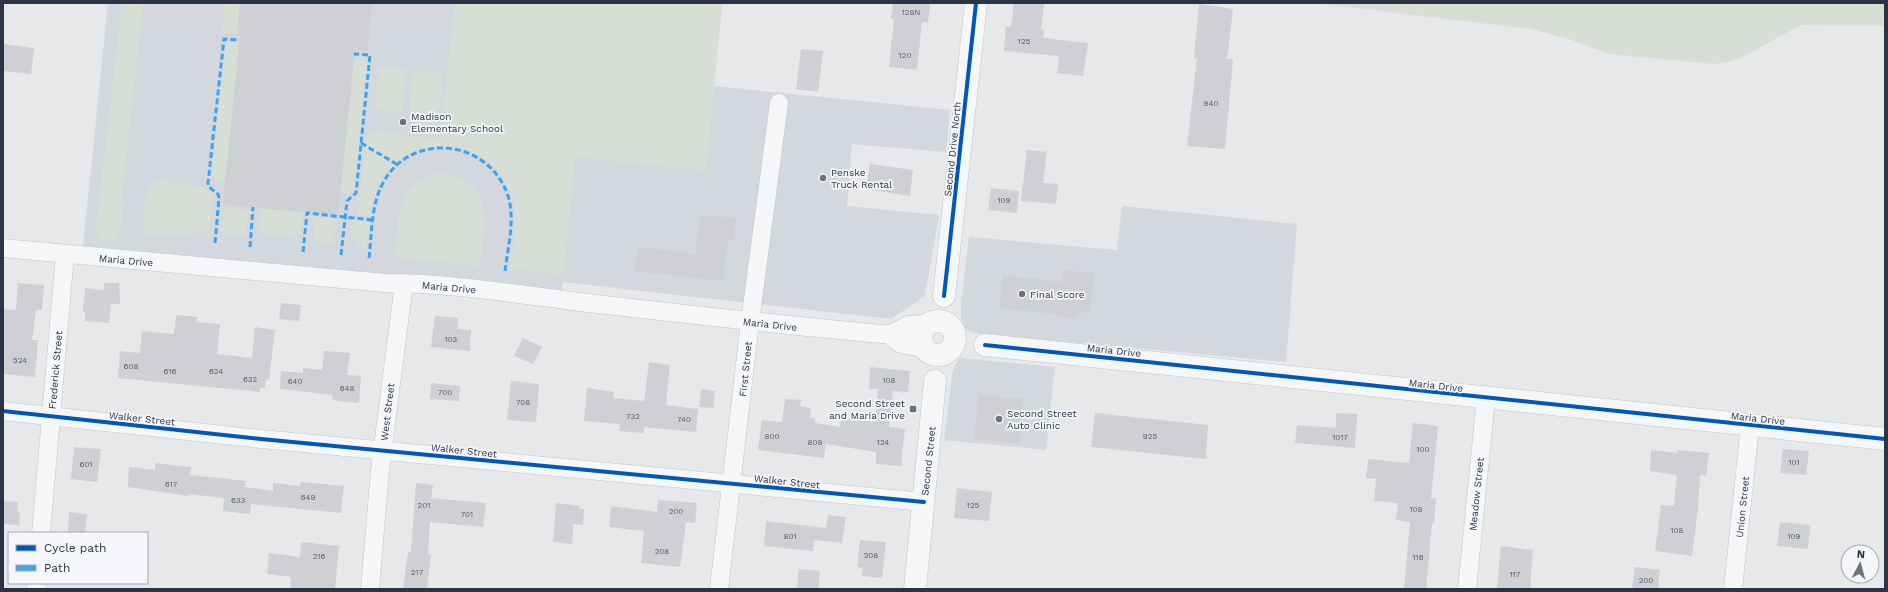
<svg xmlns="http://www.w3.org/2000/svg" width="1888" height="592" font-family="'Work Sans',sans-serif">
	<rect width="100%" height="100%" fill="#e6e8ea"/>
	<g fill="#d4d7dd">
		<polygon points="108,3 722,3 714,86 950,110 946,152 852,144 847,206 939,215 925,296 891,319 563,282 561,300 82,256"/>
		<polygon points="1122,206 1297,224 1286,362 973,333 965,328 961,318 961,303 969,237 1117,250"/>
		<polygon points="960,358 1055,367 1046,450 944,440 952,375 955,365"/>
	</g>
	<g fill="#d6ded6">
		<path d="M 122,3 L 143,3 L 121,204 C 124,214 124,238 110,241 C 107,241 103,240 100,239 L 96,229 Z"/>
		<polygon points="225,3 240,3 237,34 222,32"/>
		<path d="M 455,3 L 722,3 L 706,171 L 575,157 L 564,275 L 510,269 C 512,250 517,228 514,209 C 513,199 509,188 504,180 C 479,138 416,133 386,173 C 377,185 373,198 371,212 L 366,216 L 358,215 L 366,139 L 371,131 L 440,139 Z"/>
		<polygon points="1315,3 1885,3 1883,26 1801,25 1742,57 1729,62 1714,64 1609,54 1569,39 1531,29"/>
		<path d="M 230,42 L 239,43 L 225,183 C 217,182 213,179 212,170 L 225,46 L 227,43 Z"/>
		<polygon points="354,58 367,60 355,188 350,194 340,195"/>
		<polygon points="378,66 406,69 402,112 374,110"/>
		<polygon points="413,70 443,73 439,116 409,113"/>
		<path d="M 440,173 C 497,179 484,225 480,266 L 395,258 C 399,221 395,181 440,173 Z"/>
		<path d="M 161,179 L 170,179 L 170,183 L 203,187 L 213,194 L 209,231 L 188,234 L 145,234 C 141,226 144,194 151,187 C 153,183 158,181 161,179 Z"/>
		<polygon points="224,208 248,210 246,234 242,236 224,234 221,230"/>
		<polygon points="261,208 303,212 300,235 296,237 261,233 258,230"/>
		<polygon points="310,216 337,219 334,242 331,244 313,241 314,226"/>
		<polygon points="351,220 370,223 366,249 359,246 349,233"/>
	</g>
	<g fill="#ced0d3">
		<polygon points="240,3 372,3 368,50 355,49 338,216 223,204 240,36 237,36"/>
		<polygon points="893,3 930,4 928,23 922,22 917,70 889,67 894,19 891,19"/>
		<polygon points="1014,3 1044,3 1041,30 1044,30 1043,38 1088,43 1083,76 1057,73 1059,56 1004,51 1006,26 1011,27"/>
		<polygon points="1199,4 1233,9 1227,59 1233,59 1225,149 1187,146 1197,58 1194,58"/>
		<polygon points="3,44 34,48 31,74 3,71"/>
		<polygon points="801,49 823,51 818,92 796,89"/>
		<polygon points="1027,150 1047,152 1043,183 1058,184 1056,204 1021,201"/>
		<polygon points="870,164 913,170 910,196 866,189"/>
		<polygon points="991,188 1019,191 1017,213 988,210"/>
		<polygon points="701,215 736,218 734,241 728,240 723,281 634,271 638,247 695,254"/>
		<polygon points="1063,270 1094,273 1090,313 1077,312 1076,318 1054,316 1054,314 999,308 1003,275 1061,282"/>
		<polygon points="18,283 44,285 42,310 36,310 32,340 38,340 35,377 3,374 3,309 16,310"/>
		<polygon points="104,283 119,283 120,304 111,304 109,323 85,321 85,312 83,312 85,288 104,290"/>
		<polygon points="281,303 301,305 299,321 279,319"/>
		<polygon points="176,315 197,317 196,322 220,324 217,354 252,358 255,327 275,330 269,380 266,379 265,388 260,388 260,392 118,378 120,351 140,353 142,331 174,334"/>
		<polygon points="435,316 458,318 457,329 471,330 470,351 431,347"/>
		<polygon points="523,338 542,347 533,364 514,356"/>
		<polygon points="324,351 350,353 347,375 361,376 359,403 332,400 333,395 280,389 281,371 303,373 303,368 322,370"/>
		<polygon points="649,362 670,365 666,405 698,409 696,432 644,427 644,433 619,431 620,424 584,421 587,388 614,392 613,398 644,401"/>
		<polygon points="870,367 910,371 908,392 893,391 889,427 905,429 901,466 876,464 876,452 826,444 824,458 758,450 762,420 782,422 785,399 801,400 800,406 811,408 810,417 815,419 815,423 840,427 841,418 875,422 878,389 869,389"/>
		<polygon points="511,381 539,384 536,422 507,420"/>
		<polygon points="431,383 460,386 459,401 430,399"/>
		<polygon points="701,389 715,391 713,408 699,407"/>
		<polygon points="979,395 1023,399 1019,444 974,439"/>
		<polygon points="1095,413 1208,425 1206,459 1091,447"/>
		<polygon points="1336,413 1357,414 1355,448 1295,443 1297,425 1336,428"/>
		<polygon points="1413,423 1438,426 1431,498 1436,498 1434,524 1432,524 1426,589 1404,589 1410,522 1396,520 1398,503 1374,501 1376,479 1366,478 1368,459 1409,463"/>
		<polygon points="74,447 101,449 97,482 71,479"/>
		<polygon points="1783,449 1809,451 1806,475 1780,473"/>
		<polygon points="1651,450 1677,453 1678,450 1709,453 1706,476 1700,475 1698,508 1692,556 1655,551 1661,505 1674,506 1677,475 1650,471"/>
		<polygon points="155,463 191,467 190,475 246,481 245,487 273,491 273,483 300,486 301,482 344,486 341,513 251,504 250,514 223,511 224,498 188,494 188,496 128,487 129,467 155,470"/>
		<polygon points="416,483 433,485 431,498 486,503 483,527 430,522 428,554 431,555 427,589 403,589 408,552 411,552"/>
		<polygon points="957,488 992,492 989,521 954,518"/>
		<polygon points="658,500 697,503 695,523 686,522 680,567 641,563 644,531 609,527 611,506 657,512"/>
		<polygon points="3,501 18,502 17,512 20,512 19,525 3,524"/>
		<polygon points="556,503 580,506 579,509 584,509 583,525 573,524 572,544 553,542"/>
		<polygon points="69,512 87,514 85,533 68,531"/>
		<polygon points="828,515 846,517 842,543 814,540 813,551 764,546 766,521 826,528"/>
		<polygon points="1780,522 1810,525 1808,549 1777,546"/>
		<polygon points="860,540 886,542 882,578 862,576 863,568 857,567"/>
		<polygon points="301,542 339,546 335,589 290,589 291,577 267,574 269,553 300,557"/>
		<polygon points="1501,546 1533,550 1530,589 1497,589"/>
		<polygon points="1635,567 1660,570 1658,589 1632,589"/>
		<polygon points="799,569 820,571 818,589 797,589"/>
	</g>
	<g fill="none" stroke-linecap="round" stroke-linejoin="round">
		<g stroke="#c4c6c8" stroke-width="19">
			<g id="minor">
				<path d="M 3,248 L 385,283 C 450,283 516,294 580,302 C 685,314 789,326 893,335"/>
				<polyline points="3,411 261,439 924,502"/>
				<polyline points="41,533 65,254"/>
				<polyline points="36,589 37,583"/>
				<polyline points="370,589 380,470 404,283"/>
				<polyline points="719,589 750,322 779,103"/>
				<polyline points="1467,589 1486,398"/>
				<polyline points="1733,589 1750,425"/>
			</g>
		</g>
		<g stroke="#c4c6c8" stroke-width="23">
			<g id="tertiary">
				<polyline points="944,296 976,3"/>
				<circle cx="938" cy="338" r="17"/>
				<polyline points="985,345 1885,439"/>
				<polyline points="923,346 902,342 893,335 909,327 926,326"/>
				<polyline points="915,589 935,381"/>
			</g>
		</g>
		<use href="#minor" stroke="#f5f6f7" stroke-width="18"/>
		<use href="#tertiary" stroke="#f5f6f7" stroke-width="22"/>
		<g stroke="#3ea3ec" stroke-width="3" stroke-dasharray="6 3" stroke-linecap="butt">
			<polyline points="361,143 398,165"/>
			<polyline points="215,243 219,198 218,194 209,187 208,183 224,39 239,40"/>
			<polyline points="250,247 253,207"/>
			<polyline points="303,252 307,213 373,220"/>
			<polyline points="341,255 347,201 356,193 370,55 354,54"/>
			<path d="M 369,258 C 372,233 371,203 384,181 C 413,131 487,140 507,193 C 516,217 508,246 505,271"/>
		</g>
		<g stroke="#f4f6f9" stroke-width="6">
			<g id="cycleway">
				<polyline points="944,296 976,3"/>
				<polyline points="985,345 1885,439"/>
				<polyline points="3,411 261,439 924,502"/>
			</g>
		</g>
		<use href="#cycleway" stroke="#0057b8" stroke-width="4"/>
	</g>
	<g fill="#6c737f" stroke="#f4f6f9" stroke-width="1.5">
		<circle cx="403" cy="122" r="4"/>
		<circle cx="823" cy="178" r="4"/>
		<circle cx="1022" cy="294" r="4"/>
		<rect x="909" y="405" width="8" height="8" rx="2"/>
		<circle cx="999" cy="419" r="4"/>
	</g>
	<g text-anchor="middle" stroke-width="3.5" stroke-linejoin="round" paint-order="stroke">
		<g font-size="8" fill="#545c69">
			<text x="911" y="15">128N</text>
			<text x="1024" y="44">125</text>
			<text x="905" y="58">120</text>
			<text x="1211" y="106">940</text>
			<text x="1004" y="203">109</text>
			<text x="451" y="342">103</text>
			<text x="20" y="363">524</text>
			<text x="131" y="369">608</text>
			<text x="170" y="374">616</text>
			<text x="216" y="374">624</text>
			<text x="250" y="382">632</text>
			<text x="889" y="383">108</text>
			<text x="295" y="384">640</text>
			<text x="347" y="391">648</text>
			<text x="445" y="395">700</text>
			<text x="523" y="405">708</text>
			<text x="633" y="419">732</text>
			<text x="684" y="422">740</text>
			<text x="772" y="439">800</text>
			<text x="1150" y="439">925</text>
			<text x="1340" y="440">1017</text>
			<text x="815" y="445">808</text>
			<text x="883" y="445">124</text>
			<text x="1423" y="452">100</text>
			<text x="1794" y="465">101</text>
			<text x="86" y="467">601</text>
			<text x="171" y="487">617</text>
			<text x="308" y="500">649</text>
			<text x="238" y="503">633</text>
			<text x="424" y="508">201</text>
			<text x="973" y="508">125</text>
			<text x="1416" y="512">108</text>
			<text x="676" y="514">200</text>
			<text x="467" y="517">701</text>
			<text x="1677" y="533">108</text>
			<text x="790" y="539">801</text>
			<text x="1794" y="539">109</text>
			<text x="662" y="554">208</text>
			<text x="871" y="558">208</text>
			<text x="319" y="559">216</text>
			<text x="1418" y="560">116</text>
			<text x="417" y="575">217</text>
			<text x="1515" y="577">117</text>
			<text x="1646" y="583">200</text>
		</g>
		<g font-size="10" fill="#2b3445" stroke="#f4f6f9" text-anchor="start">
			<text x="411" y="120">Madison<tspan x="411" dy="12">Elementary School</tspan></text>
			<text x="831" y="176">Penske<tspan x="831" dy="12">Truck Rental</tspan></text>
			<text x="1030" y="298">Final Score</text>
			<text x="905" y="407" text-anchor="end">Second Street<tspan x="905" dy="12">and Maria Drive</tspan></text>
			<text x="1007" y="417">Second Street<tspan x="1007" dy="12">Auto Clinic</tspan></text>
		</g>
		<g font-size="10" fill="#2b3445" stroke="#f4f6f9">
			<text transform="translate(952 149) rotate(-84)" y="4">Second Drive North</text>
			<text transform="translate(126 260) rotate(5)" y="4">Maria Drive</text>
			<text transform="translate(449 287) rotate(5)" y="4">Maria Drive</text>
			<text transform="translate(770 324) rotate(6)" y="4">Maria Drive</text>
			<text transform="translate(1114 350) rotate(6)" y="4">Maria Drive</text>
			<text transform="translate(745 369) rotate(-84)" y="4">First Street</text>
			<text transform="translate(55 370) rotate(-85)" y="4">Frederick Street</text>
			<text transform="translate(1436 385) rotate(6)" y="4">Maria Drive</text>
			<text transform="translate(387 412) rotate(-83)" y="4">West Street</text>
			<text transform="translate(142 418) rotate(6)" y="4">Walker Street</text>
			<text transform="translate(1758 418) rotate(6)" y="4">Maria Drive</text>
			<text transform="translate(464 450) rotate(6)" y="4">Walker Street</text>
			<text transform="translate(928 461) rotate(-84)" y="4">Second Street</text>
			<text transform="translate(787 481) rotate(6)" y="4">Walker Street</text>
			<text transform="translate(1476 494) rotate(-84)" y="4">Meadow Street</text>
			<text transform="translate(1742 507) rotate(-84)" y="4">Union Street</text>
		</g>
	</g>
	<rect width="1888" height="592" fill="none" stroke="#2b3445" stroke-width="8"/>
	<rect x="8" y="532" width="140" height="52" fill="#f4f6f9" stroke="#a4a8b1"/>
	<rect x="16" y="545" width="20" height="6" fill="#0057b8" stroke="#a4a8b1"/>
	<text x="44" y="552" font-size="12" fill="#2b3445">Cycle path</text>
	<rect x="16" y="565" width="20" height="6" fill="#3ea3ec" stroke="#a4a8b1"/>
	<text x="44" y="572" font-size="12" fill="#2b3445">Path</text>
	<g transform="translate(1860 564) rotate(6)"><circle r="19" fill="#f4f6f9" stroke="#a4a8b1"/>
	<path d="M0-3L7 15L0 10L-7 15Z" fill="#6c737f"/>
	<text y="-6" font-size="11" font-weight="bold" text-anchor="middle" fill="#2b3445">N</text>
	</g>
</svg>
